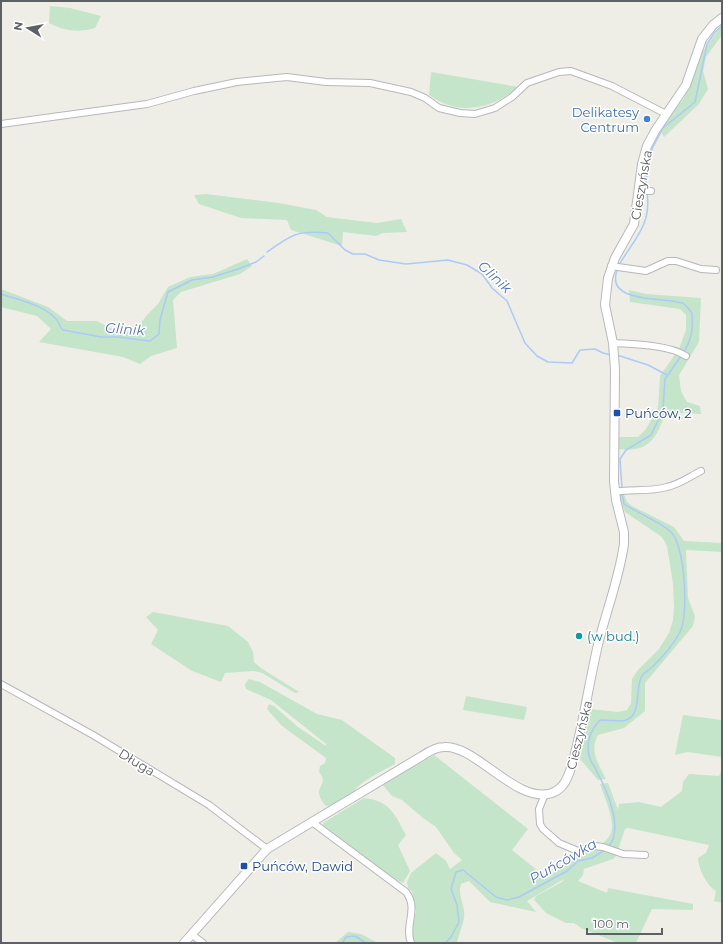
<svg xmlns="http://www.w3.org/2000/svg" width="723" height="944" font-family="Montserrat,sans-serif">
	<rect width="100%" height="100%" fill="#efeee6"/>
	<g fill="#c4e5ca">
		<path d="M 50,6 L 70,8 L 101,16 L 95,28 C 80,33 63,31 49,23 Z"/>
		<polygon points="722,25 722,35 706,57 703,71 708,89 699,104 664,137 660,130 667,118 683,100 701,54"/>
		<path d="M 431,72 L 518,87 C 492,110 458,116 429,95 Z"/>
		<polygon points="206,194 279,203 316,210 327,217 377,223 401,219 407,232 383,233 376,236 343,232 342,246 291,230 287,220 241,218 199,204 194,195"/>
		<polygon points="247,259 252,266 240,274 181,292 173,300 177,348 151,356 140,364 123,357 39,342 51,329 37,316 1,307 1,289 48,307 67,321 97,321 118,332 135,331 147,315 158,304 168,287 190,277 213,274"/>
		<path d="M 629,290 L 646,294 L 701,298 L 699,342 L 679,375 L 681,391 L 687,402 L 700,406 L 701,414 L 666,412 C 656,439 649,453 618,449 L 618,437 L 638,437 L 646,429 L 658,408 L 660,376 L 679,349 L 686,330 L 686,315 L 680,309 L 630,302 Z"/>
		<path d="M 624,494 L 627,502 L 632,506 L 674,527 L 684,541 L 722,543 L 722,552 L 686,550 L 688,598 L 695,616 L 693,626 L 645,683 L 645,711 L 624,728 L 598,735 C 589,751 599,765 606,779 L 598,780 L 580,759 L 590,709 L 618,712 L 627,710 L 631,703 L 632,679 L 638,670 L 659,649 L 669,633 L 673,620 L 674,607 L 673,584 L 667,546 L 662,537 L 625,512 L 619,495 Z"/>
		<polygon points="153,612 228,626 248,642 253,652 254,662 261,668 299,692 295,693 262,673 254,671 225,673 221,682 192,671 151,644 158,630 146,617"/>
		<path d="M 249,679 L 260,682 L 317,714 L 342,720 L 395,758 L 395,764 C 386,769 357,783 354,792 L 333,805 L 326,806 C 323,803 320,799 319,794 C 318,784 328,784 319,772 L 320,766 L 325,763 L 326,758 L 282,726 L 267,709 L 269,704 L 274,706 L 298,727 L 326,746 L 326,744 L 271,700 L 246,689 L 245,684 Z"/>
		<polygon points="466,696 527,707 524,720 463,710"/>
		<polygon points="683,715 722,720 722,757 688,752 675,755"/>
		<path d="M 434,755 L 528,829 L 512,850 L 543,875 L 549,877 C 557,870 566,861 576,856 C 589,849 612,845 612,826 C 612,813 604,796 600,784 L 608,783 L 618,810 L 619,804 L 639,802 L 661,807 L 682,791 L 683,782 L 689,774 L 719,776 L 722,769 L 722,903 L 714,901 L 716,891 C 707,886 698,868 698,858 L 706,853 L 709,845 L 628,828 L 625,829 L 616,856 L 613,859 L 584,869 L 583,875 L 578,881 L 607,893 L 608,888 L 693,904 L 693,910 L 652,909 L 636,943 L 618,943 L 581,928 L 574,923 L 566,923 L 546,913 L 534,900 L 536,896 L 562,882 L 564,879 L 527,901 L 536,912 L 490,902 L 469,881 L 461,884 C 457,895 466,906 464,918 C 463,925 459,934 457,942 L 414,943 L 411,932 L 416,912 L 412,891 L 408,888 L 407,882 L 411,873 L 436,853 L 446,861 L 450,869 L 462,860 L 454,853 L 436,827 L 423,818 L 402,800 L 392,796 L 382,784 Z"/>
		<path d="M 364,798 C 390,801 394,813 406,835 L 398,845 L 410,871 L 403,883 L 389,877 L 325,828 L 323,823 Z"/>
		<polygon points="348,932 361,934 378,943 335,943"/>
	</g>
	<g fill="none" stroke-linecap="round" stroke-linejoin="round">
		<g stroke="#abcafa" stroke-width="1.5">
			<polyline points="646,188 648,161 652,149 663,128 695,102 707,44 715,32 722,26"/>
			<path d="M 267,252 C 291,235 297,230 328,233 L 345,250 L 353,254 L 365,254 L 379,260 L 406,264 L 448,260 L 467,265 L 482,274 L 492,288 L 507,301 L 525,343 L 537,356 L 548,362 L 572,363 L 580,350 L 595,349 L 603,353 L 611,355"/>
			<path d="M 619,265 C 634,239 652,225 647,192"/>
			<path d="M 618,268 C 602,304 664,297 682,303 C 686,304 689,310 692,313 C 693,328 692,340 683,353"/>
			<path d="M 1,294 C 18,300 42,304 55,318 C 59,321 59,326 63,330 L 101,337 L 117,337 L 150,341 L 159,334 L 160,320 L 168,292 L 192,280 L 213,277 L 238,269 L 256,262 L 264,256"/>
			<polyline points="617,355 648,365 667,375"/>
			<polyline points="622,489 620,459 626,450 651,435 663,410 665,379 681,356"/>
			<path d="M 608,847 C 625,830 606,788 596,770 C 595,766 591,763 590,759 C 585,745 590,730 600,720 C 608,720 614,721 621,721 C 644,720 634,687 642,676 C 644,672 648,671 651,668 C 662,658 673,645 680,632 C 689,615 685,545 671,532 C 662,523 636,512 624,504 L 622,493"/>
			<polyline points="342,943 346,937 355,936 366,943"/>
			<polyline points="445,943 451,937 459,922 457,905 451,889 456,872 463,870 496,897 507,900 519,897 567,871 578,861 592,858 605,850"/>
		</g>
		<g stroke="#b6b7bc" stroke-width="8">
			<g id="street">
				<polyline points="1,124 147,104 194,91 237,82 287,77 326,82 370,83 411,92 425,98 439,108 460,113 475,114 495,108 512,97 527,83 559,72 571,71 612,86 666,114"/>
				<polyline points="640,191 651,191"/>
				<polyline points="611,266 646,271 668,261 676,261 701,269 716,270"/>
				<path d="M 613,343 C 633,344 670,345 686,356"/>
				<path d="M 615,492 C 632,489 650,492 667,487 C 680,484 689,477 701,471"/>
				<polyline points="1,684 93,735 209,805 267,849"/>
				<polyline points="545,794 539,809 540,824 543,829 559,843 578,851 595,846 603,847 623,854 645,855"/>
				<path d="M 312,822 L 406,892 C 419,909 404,925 411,943"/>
				<polyline points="191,934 203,943"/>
			</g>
		</g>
		<g stroke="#b7b9bf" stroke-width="10">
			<path id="secondary" d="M 184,943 L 267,849 L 422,756 C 428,752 436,747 444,747 C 475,744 517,805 552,793 C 560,790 565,784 568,776 C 573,765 575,753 578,741 C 585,711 590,680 597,649 C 605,614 619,580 624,544 L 624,532 L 616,500 L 614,481 L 615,369 L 613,343 L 605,305 L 608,278 L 615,258 L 634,224 L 642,164 L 647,146 L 655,131 L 686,85 L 702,39 L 713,25 L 722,18"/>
		</g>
		<use href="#street" stroke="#fff" stroke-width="6"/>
		<use href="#secondary" stroke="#fff" stroke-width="8"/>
	</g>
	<circle fill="#3f7fe0" stroke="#fff" stroke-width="1.5" cx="647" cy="119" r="4"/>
	<g fill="#1a4fb4" stroke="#fff" stroke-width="1.5">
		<rect x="613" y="409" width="8" height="8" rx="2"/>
		<rect x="240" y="862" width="8" height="8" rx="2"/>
	</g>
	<circle fill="#0f9aa8" stroke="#fff" stroke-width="1.5" cx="579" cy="636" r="4"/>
	<g text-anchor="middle" stroke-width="3" stroke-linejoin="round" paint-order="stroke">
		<g font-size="13" fill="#366cbe" stroke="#fff" text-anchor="end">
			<text x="639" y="117">Delikatesy<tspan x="639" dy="15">Centrum</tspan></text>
		</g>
		<g font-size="13" fill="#5d6065" stroke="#fff">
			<text transform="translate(641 185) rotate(-80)" y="5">Cieszyńska</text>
			<text transform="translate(579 735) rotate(-76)" y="5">Cieszyńska</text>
			<text transform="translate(137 762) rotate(31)" y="5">Długa</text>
		</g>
		<g font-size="13" fill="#164399" stroke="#fff" text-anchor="start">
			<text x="625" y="418">Puńców, 2</text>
			<text x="252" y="871">Puńców, Dawid</text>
		</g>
		<g font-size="13" fill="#0d838f" stroke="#fff" text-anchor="start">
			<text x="587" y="641">(w bud.)</text>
		</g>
		<g font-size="14" font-style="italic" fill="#4e71bc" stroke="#fff">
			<text transform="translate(495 277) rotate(43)" y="5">Glinik</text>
			<text transform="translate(125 329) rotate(4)" y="5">Glinik</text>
			<text transform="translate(563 861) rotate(-30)" y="5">Puńcówka</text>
		</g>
	</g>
	<rect width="723" height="944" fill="none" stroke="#5d6065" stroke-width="4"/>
	<g transform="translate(28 28) rotate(281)" stroke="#ffffff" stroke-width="3" paint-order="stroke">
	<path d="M0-3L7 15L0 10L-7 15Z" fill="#5d6065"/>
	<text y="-6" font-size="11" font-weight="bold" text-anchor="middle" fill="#5d6065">N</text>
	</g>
	<path d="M587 928v6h75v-6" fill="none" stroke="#5d6065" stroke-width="2"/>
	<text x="593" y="928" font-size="12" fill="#5d6065" stroke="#ffffff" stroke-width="3" paint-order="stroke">100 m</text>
</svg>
